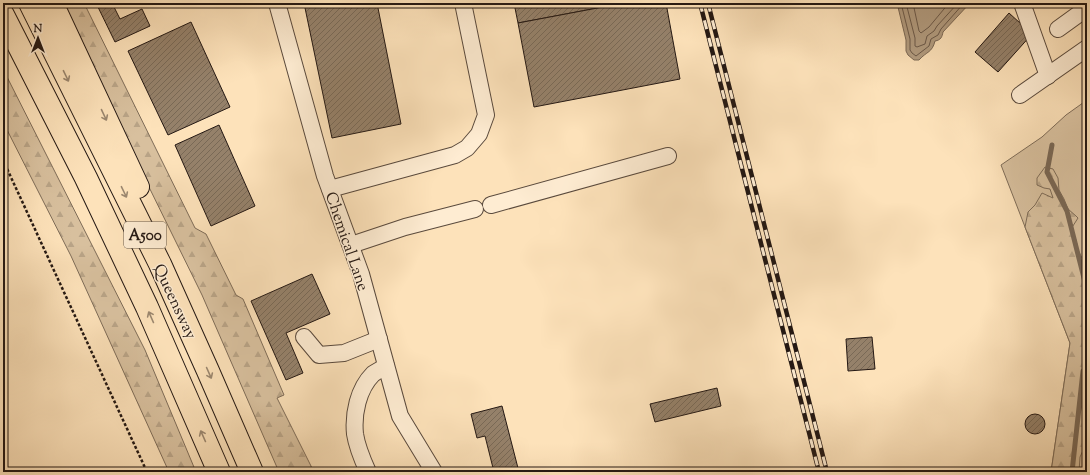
<svg xmlns="http://www.w3.org/2000/svg" width="1090" height="475" font-family="'Sorts Mill Goudy',serif">
	<defs>
		<pattern id="forest-firs" width="22" height="20" patternUnits="userSpaceOnUse"><rect width="22" height="20" fill="#d8c09e"/><path d="M5 1l3.5 6h-7zM16 11l3.5 6h-7z" fill="#b9a487"/></pattern>
		<pattern id="building-hatch" width="6" height="6" patternUnits="userSpaceOnUse"><rect width="6" height="6" fill="#95816a"/><path d="M-1 1l2-2M0 6l6-6M5 7l2-2" fill="none" stroke="#796956"/></pattern>
	</defs>
	<rect width="100%" height="100%" fill="#fde2ba"/>
	<filter id="stains"><feTurbulence type="fractalNoise" baseFrequency=".005" numOctaves="4"/><feColorMatrix values="0 0 0 0 .2 0 0 0 0 .09 0 0 0 0 .02 0 0 0 .5 -.17"/></filter>
	<radialGradient id="worn" r=".72"><stop offset=".6" stop-color="#630" stop-opacity="0"/><stop offset="1" stop-color="#630" stop-opacity=".3"/></radialGradient>
	<polygon fill="#d8c09e" stroke="#7e6c58" points="1087,100 1087,472 1051,472 1070,343 1001,165 1042,137 1066,115"/>
	<g fill="url(#forest-firs)" stroke="#7e6c58">
		<polygon points="64,3 84,3 195,228 206,234 236,295 243,299 284,395 277,398 314,472 279,472 202,295 117,122"/>
		<polygon points="3,69 145,350 196,472 169,472 71,256 3,122"/>
		<polygon points="1045,167 1053,169 1058,178 1059,190 1064,199 1068,209 1076,216 1078,218 1071,229 1076,240 1078,250 1087,268 1087,389 1080,399 1085,424 1087,442 1080,457 1079,472 1051,472 1070,343 1025,227 1028,212 1035,205 1042,193 1053,198 1050,189 1044,188 1037,185 1037,178"/>
	</g>
	<path fill="#b39d81" stroke="#7a6855" d="M 897,3 L 970,3 L 943,32 C 942,37 941,40 935,41 C 932,53 927,51 919,60 L 914,60 L 908,55 L 906,51 L 906,40 Z"/>
	<g fill="none" stroke-linecap="round" stroke-linejoin="round">
		<g stroke="#6c5a4a" stroke-width="1">
			<polyline points="901,3 910,39 910,50 912,53 916,56 929,46 931,39 938,35 941,29 964,3"/>
			<polyline points="906,3 915,38 915,46 917,47 925,44 927,36 934,31 937,26 958,3"/>
			<polyline points="913,3 919,31 921,33 929,27 949,3"/>
		</g>
		<g stroke="#7a6855" stroke-width="5">
			<polyline points="1052,145 1047,172 1067,211 1087,290"/>
			<polyline points="1072,472 1083,371 1087,368"/>
		</g>
	</g>
	<g fill="url(#building-hatch)" stroke="#241813">
		<polygon points="96,3 112,3 120,19 142,9 150,26 115,42"/>
		<polygon points="304,3 377,3 401,124 332,138"/>
		<polygon points="514,3 624,3 518,23"/>
		<polygon points="624,3 666,3 680,79 534,107 518,23"/>
		<polygon points="1009,13 1032,34 998,72 975,52"/>
		<polygon points="191,22 230,107 168,135 128,51"/>
		<polygon points="219,125 255,206 211,226 175,145"/>
		<polygon points="312,274 330,314 286,333 303,373 286,380 251,301"/>
		<polygon points="872,337 875,369 848,371 846,339"/>
		<polygon points="717,388 721,406 655,422 650,404"/>
		<polygon points="502,406 519,472 494,472 485,436 477,438 471,414"/>
		<circle cx="1035" cy="424" r="10"/>
	</g>
	<g fill="none" stroke-linecap="round" stroke-linejoin="round">
		<g stroke="#5a4a3d" stroke-width="18">
			<g id="minor">
				<polyline points="277,3 325,176 361,274 400,416 434,472"/>
				<polyline points="1022,3 1048,76"/>
				<polyline points="1058,29 1087,8"/>
				<polyline points="1020,95 1087,48"/>
				<polyline points="330,189 455,155 467,148 479,134 486,115 463,3"/>
				<polyline points="491,205 668,156"/>
				<polyline points="351,245 405,227 475,209"/>
				<polyline points="304,337 319,355 344,353 379,339"/>
				<path d="M 368,472 C 363,461 357,447 355,434 C 353,414 358,389 373,374 C 377,371 382,369 386,366"/>
			</g>
		</g>
		<g stroke="#241813" stroke-width="24">
			<g id="highway">
				<polyline points="30,3 160,264 208,371 252,472"/>
				<polyline points="52,3 138,187"/>
				<polyline points="3,15 86,178 147,307 219,472"/>
			</g>
		</g>
		<polyline stroke="#241813" stroke-width="2.5" stroke-dasharray="3 2" stroke-linecap="butt" points="3,160 147,472"/>
		<use href="#minor" stroke="#feecd2" stroke-width="16"/>
		<use href="#highway" stroke="#fde2ba" stroke-width="22"/>
		<g stroke="#241813" stroke-width="4.5">
			<g id="rail">
				<polyline points="700,3 819,472"/>
				<polyline points="708,3 827,472"/>
			</g>
		</g>
		<use href="#rail" stroke="#feecd2" stroke-width="3" stroke-dasharray="9" stroke-linecap="butt"/>
	</g>
	<defs><path id="oneway-shaft" d="M-6 0H5M1.5-3L5.5 0L1.5 3" fill="none" stroke-width="1.6" stroke-linecap="round" stroke-linejoin="round"/></defs>
	<g stroke="#9b876f">
		<use href="#oneway-shaft" transform="translate(66 76) rotate(64)"/>
		<use href="#oneway-shaft" transform="translate(104 115) rotate(65)"/>
		<use href="#oneway-shaft" transform="translate(124 192) rotate(64)"/>
		<use href="#oneway-shaft" transform="translate(151 317) rotate(-114)"/>
		<use href="#oneway-shaft" transform="translate(209 373) rotate(66)"/>
		<use href="#oneway-shaft" transform="translate(203 436) rotate(-114)"/>
	</g>
	<g text-anchor="middle" stroke-width="3" stroke-linejoin="round" paint-order="stroke">
		<rect fill="#feecd2" stroke="#65584c" stroke-width="1" x="124" y="222" width="42" height="26" rx="3"/>
		<g font-size="15" font-weight="bold" fill="#241813">
			<text x="145" y="240">A500</text>
		</g>
		<g font-size="16" fill="#241813" stroke="#feecd2">
			<text transform="translate(348 241) rotate(71)" y="6">Chemical Lane</text>
			<text transform="translate(176 301) rotate(65)" y="6">Queensway</text>
		</g>
	</g>
	<rect width="1090" height="475" fill="none" stroke="#fde2ba" stroke-width="16"/>
	<rect x="4" y="4" width="1082" height="467" fill="none" stroke="#241813" stroke-width="2"/>
	<rect x="8" y="8" width="1074" height="459" fill="none" stroke="#241813"/>
	<g transform="translate(38 38)" stroke="#feecd2" stroke-width="3" paint-order="stroke">
	<path d="M0-3L7 15L0 10L-7 15Z" fill="#241813"/>
	<text y="-6" font-size="11" font-weight="bold" text-anchor="middle" fill="#241813">N</text>
	</g>
	<rect width="100%" height="100%" filter="url(#stains)"/>
	<rect width="100%" height="100%" fill="url(#worn)"/>
</svg>
